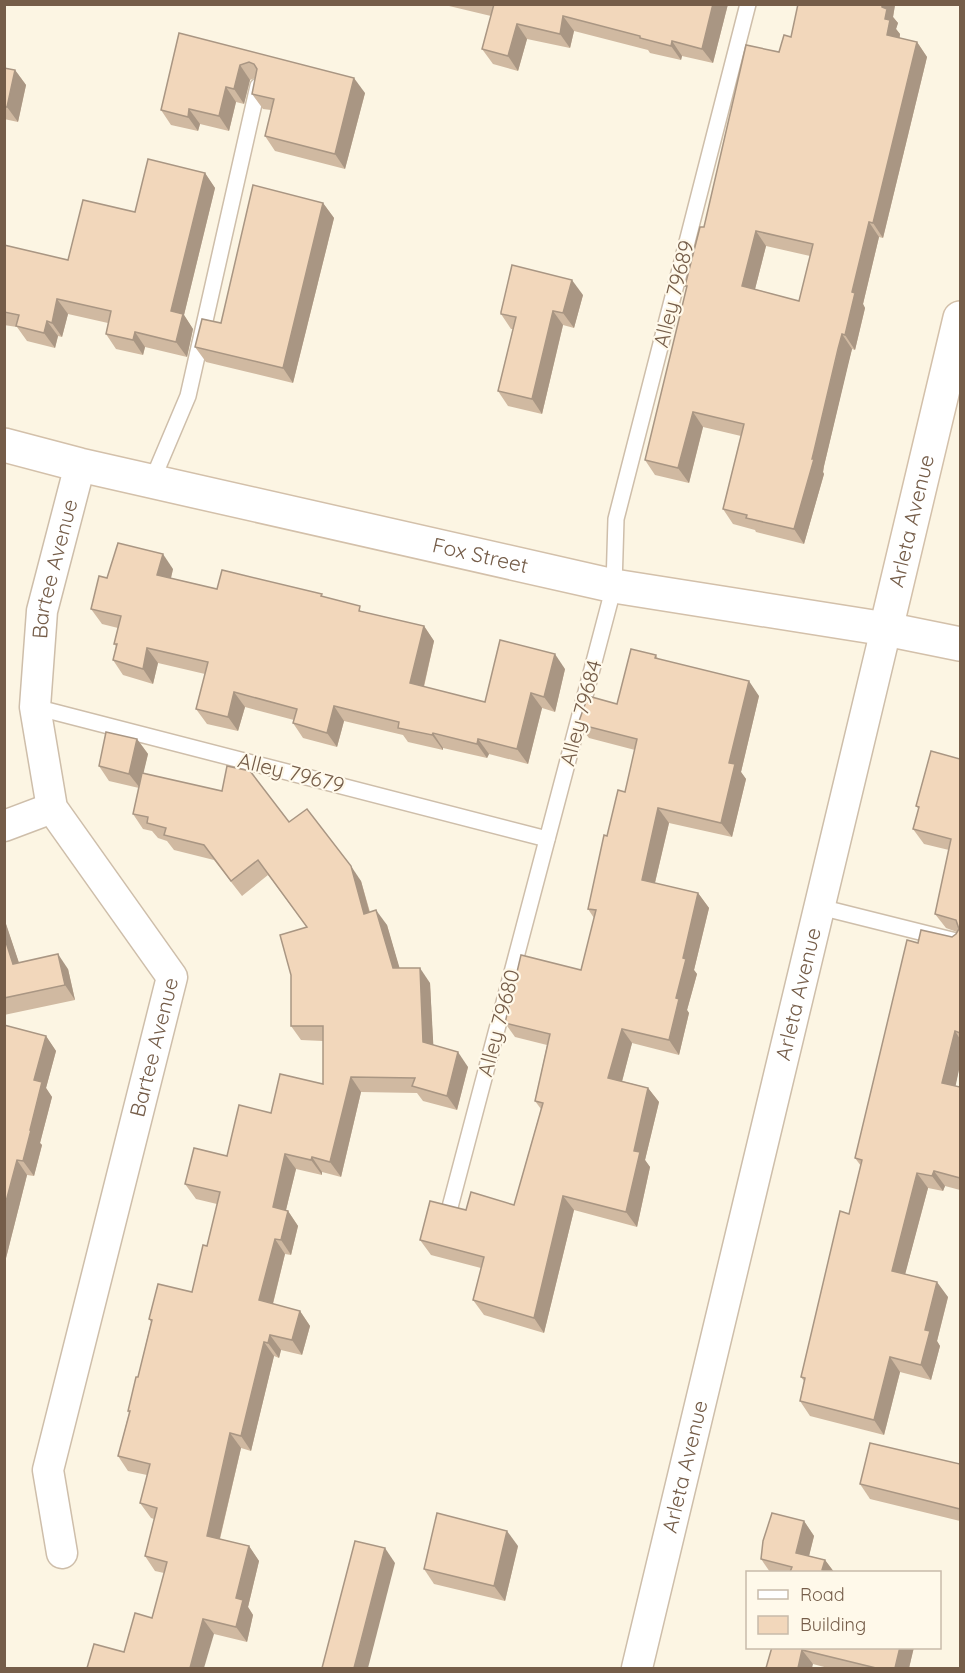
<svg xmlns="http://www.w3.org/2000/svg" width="965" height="1673" font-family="Quicksand,sans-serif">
	<rect width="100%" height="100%" fill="#fcf5e3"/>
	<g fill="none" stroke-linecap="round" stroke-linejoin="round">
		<g stroke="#cebeaa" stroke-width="18">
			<g id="lane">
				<polyline points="152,481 188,396 258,86"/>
				<polyline points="35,707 547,839"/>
				<polyline points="820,907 960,942"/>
				<polyline points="450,1207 614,586 616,519 748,4"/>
			</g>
		</g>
		<g stroke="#cebeaa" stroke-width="33">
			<g id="street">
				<polyline points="4,826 52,808"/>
				<path id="s1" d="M 62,1553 L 48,1470 L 172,977 L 52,808 L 35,707 L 42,611 L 80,465"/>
				<path id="s2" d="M 637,1668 L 886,629"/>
			</g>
		</g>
		<g stroke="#d3c0aa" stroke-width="36">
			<g id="secondary">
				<path id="s3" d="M 4,445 L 80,465 L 614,586 L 886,629 L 960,644"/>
				<path id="s4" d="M 886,629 L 960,318"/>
			</g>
		</g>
		<use href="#lane" stroke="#fff" stroke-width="15"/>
		<use href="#street" stroke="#fff" stroke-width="30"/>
		<use href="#secondary" stroke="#fff" stroke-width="33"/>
	</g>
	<g fill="#d0b9a1" fill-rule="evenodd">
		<polygon points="448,4 728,4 713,63 682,56 681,60 650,53 648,50 574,31 570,48 527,39 518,71 493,64 482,49 491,16 449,6"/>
		<path d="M 822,5 L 895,5 L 893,17 L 898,23 L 896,29 L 900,34 L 900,38 L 917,42 L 927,57 L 883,238 L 879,237 L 863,304 L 865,308 L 855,350 L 852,349 L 848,364 L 824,466 L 823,472 L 824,474 L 804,544 L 756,532 L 755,530 L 733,524 L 723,509 L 741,436 L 703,427 L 689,483 L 655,475 L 645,460 L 687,288 L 685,286 L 704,227 L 779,52 L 791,37 ZM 766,246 L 810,256 L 799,301 L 755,289 Z"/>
		<polygon points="179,33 365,93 345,169 275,151 265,136 271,110 263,109 252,94 255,78 250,80 244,104 236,102 229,131 200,124 198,131 171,125 161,110"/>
		<polygon points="4,68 15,70 26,85 18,122 4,119"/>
		<polygon points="205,173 215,188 184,315 193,329 187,357 145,347 143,355 116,349 106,334 108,323 68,314 62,337 58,336 55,348 27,341 17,327 4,325 4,245 68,260 135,212"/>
		<polygon points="323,203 334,218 293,383 206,362 195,347 221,323"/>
		<polygon points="583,295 574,328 563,325 542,414 508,406 498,391 513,329 511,329 501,314"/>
		<polygon points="173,569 171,578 217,589 324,597 364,612 424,626 434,641 424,687 485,702 565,669 555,712 542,708 528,764 489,754 487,758 443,748 443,750 408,742 403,735 344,721 337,747 303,738 293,723 294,720 245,707 238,731 207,724 196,709 205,674 158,663 153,684 123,675 113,660 116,646 114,644 118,628 102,624 91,609 107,578"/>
		<polygon points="656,655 658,659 759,696 741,772 746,779 732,837 669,823 655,883 698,893 709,908 694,970 697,974 687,1010 689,1013 679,1055 632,1043 622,1081 648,1088 659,1102 645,1160 650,1167 637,1227 574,1210 544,1333 484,1315 473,1300 481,1268 431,1255 420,1240 466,1210 514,1205 541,1109 535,1101 547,1045 515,1037 505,1023 581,970 594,918 588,909 607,836 625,792 635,750 589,738 578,724 617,704"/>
		<polygon points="137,739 148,754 143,773 289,822 361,881 370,912 387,925 399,968 430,983 433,1045 468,1067 457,1110 423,1101 417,1093 361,1092 341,1177 322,1172 322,1175 296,1169 286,1210 288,1211 298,1226 291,1255 285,1254 273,1304 300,1311 310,1326 302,1355 281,1350 279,1358 274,1356 251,1451 241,1448 220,1539 249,1546 259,1561 248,1607 253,1615 247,1642 214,1634 124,1652 152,1618 164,1573 155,1571 145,1556 154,1519 151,1518 140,1503 147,1475 128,1471 118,1456 129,1413 128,1411 138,1377 151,1322 149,1319 192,1292 207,1246 217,1204 196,1199 185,1184 227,1156 271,1113 323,1084 323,1041 301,1040 291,1026 307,927 268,875 242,896 214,860 174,850 167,841 158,838 152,831 143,829 133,814 139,788 109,781 99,766"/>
		<polygon points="960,759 960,1065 955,1086 960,1087 960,1190 945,1186 943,1191 928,1188 905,1274 948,1297 937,1341 940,1346 931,1380 900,1372 884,1435 810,1416 800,1401 804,1381 801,1377 849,1214 861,1166 855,1158 918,943 952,937 956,934 957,932 946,928 935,914 949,850 924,844 913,829 919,809 916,806"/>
		<polygon points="4,918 19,963 68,969 75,1000 4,1015"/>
		<polygon points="4,1025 46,1036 56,1051 46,1088 52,1097 40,1143 42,1145 34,1176 27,1175 4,1266"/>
		<polygon points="960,1464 960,1521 870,1499 860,1484"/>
		<polygon points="804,1521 814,1536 809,1556 825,1560 834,1572 770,1572 761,1559"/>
		<polygon points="518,1546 505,1601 434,1584 424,1569"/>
		<polygon points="772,1647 914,1647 909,1668 828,1668 813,1664"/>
	</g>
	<g fill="#a99683">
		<polygon points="713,4 728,4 713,63 702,49"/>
		<polygon points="882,4 895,5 893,17 898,23 896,29 900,34 897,50 887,35 885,19 882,7"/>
		<polygon points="563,16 574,31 570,48 560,34"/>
		<polygon points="517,24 527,39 518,71 508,56"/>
		<polygon points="672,41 682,56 681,60 671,46"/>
		<polygon points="917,42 927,57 883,238 873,223"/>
		<polygon points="240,65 250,80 244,104 234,89"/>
		<polygon points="15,70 26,85 18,122 7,107"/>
		<polygon points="354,78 365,93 345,169 335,154"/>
		<polygon points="226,87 236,102 229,131 219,116"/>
		<polygon points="189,109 200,124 198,131 188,117"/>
		<polygon points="205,173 215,188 184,315 193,329 187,357 176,342 171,311"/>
		<polygon points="323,203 334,218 293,383 283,368"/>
		<polygon points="869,222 879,237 863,304 865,308 855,350 845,335 852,292"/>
		<polygon points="756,231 766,246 752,301 742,286"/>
		<polygon points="572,280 583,295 574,328 563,313"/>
		<polygon points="57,299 68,314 62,337 52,323"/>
		<polygon points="553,311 563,325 542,414 532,399"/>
		<polygon points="47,321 58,336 55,348 44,333"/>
		<polygon points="135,332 145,347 143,355 133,340"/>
		<polygon points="842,334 852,349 824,466 823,472 824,474 804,544 794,529 812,459"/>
		<polygon points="693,412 703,427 689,483 678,468"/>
		<polygon points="163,554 173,569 168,590 157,575"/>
		<polygon points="424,626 434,641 421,698 410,683"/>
		<polygon points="147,648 158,663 153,684 143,669"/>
		<polygon points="555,654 565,669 555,712 544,697"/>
		<polygon points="749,681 759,696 741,772 746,779 732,837 721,823 729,763"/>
		<polygon points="234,692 245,707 238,731 228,717"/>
		<polygon points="531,693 542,708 528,764 517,749"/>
		<polygon points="334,706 344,721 337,747 327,733"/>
		<polygon points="433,733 443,748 443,750 432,735"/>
		<polygon points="137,739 148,754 140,788 129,774"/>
		<polygon points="478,739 489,754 487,758 477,744"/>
		<polygon points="658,808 669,823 652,895 642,880"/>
		<polygon points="351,866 361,881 374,929 364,914"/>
		<polygon points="698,893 709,908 694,970 697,974 687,1010 689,1013 679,1055 669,1040 683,958"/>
		<polygon points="376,910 387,925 404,983 393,968"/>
		<polygon points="4,918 24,978 13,964 4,936"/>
		<polygon points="58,954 68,969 75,1000 65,985"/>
		<polygon points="420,968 430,983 434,1057 423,1042"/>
		<polygon points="622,1029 632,1043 619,1093 608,1078"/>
		<polygon points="955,1031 960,1039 960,1065 953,1098 942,1083"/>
		<polygon points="46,1036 56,1051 46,1088 52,1097 40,1143 42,1145 34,1176 23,1161 30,1130 34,1080"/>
		<polygon points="458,1052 468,1067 457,1110 447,1096"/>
		<polygon points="351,1077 361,1092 341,1177 330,1162"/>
		<polygon points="648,1088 659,1102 645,1160 650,1167 637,1227 626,1212 634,1151"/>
		<polygon points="285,1154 296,1169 283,1222 273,1207"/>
		<polygon points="312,1157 322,1172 322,1175 311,1160"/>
		<polygon points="17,1160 27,1175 4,1266 4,1209"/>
		<polygon points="934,1171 945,1186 943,1191 932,1176"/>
		<polygon points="917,1173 928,1188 902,1286 892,1271"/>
		<polygon points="563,1196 574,1210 544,1333 534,1318"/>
		<polygon points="288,1211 298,1226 291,1255 281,1240"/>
		<polygon points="275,1239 285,1254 270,1315 259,1300"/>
		<polygon points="937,1282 948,1297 937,1341 940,1346 931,1380 921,1365 925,1330"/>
		<polygon points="300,1311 310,1326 302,1355 292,1340"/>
		<polygon points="270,1335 281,1350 279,1358 268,1343"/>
		<polygon points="264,1342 274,1356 251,1451 241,1436"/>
		<polygon points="890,1357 900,1372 884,1435 874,1420"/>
		<polygon points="230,1433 241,1448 217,1550 207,1536"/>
		<polygon points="804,1521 814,1536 806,1568 796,1553"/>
		<polygon points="507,1531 518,1546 505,1601 494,1586"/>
		<polygon points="249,1546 259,1561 248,1607 253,1615 247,1642 236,1627 236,1598"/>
		<polygon points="385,1548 395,1563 368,1668 354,1668"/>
		<polygon points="825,1560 834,1572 824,1572 822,1570"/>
		<polygon points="203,1619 214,1634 204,1668 190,1668"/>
		<polygon points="900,1647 914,1647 909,1668 895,1668"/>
		<polygon points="802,1650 813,1664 812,1668 798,1668"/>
	</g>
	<g fill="#f2d7bb" stroke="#a99683" stroke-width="1.5" fill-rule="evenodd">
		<polygon points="494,4 713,4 702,49 672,41 671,46 640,38 640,36 563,16 560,34 517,24 508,56 482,49"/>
		<path d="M 798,4 L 822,5 L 822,4 L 882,4 L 882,7 L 887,9 L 885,19 L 890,20 L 887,35 L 917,42 L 873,223 L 869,222 L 852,292 L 855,293 L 845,335 L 842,334 L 838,349 L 814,451 L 812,459 L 814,459 L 794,529 L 746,518 L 747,515 L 723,509 L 744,424 L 693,412 L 678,468 L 645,460 L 687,286 L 685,286 L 700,227 L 704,227 L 746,45 L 779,52 L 784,35 L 791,37 ZM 756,231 L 813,244 L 799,301 L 742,286 Z"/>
		<polygon points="179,33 354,78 335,154 265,136 274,99 252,94 257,69 254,64 249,62 240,65 234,89 226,87 219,116 189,109 188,117 161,110"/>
		<polygon points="4,68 15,70 7,107 4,107"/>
		<polygon points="148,159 205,173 171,311 183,314 176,342 135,332 133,340 106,334 111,311 57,299 52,323 47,321 44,333 16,326 19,315 4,312 4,245 68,260 83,200 135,212"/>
		<polygon points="253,185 323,203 283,368 195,347 202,319 221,323"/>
		<polygon points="512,265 572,280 563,313 553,311 532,399 498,391 516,317 501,314 501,312"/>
		<polygon points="118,543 163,554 157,575 217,589 222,570 322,594 321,596 360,606 359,611 424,626 410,683 485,702 500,640 555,654 544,697 531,693 517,749 478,739 477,744 433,733 432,735 398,728 399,722 334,706 327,733 293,723 297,709 234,692 228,717 196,709 208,662 147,648 143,669 113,660 117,644 114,644 121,616 91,609 99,576 107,578"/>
		<polygon points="631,649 656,655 655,658 749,681 729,763 735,764 721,823 658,808 642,880 698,893 683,958 686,959 676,998 679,999 669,1040 622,1029 608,1078 648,1088 634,1151 640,1152 626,1212 563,1196 534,1318 473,1300 484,1257 420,1240 430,1201 466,1210 471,1192 514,1205 543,1103 535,1101 550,1034 505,1023 521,955 581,970 596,910 588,909 604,835 607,836 618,790 625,792 637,739 578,724 588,696 617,704"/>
		<polygon points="106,732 137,739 129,774 99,766"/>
		<polygon points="931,751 960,759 960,1033 955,1031 942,1083 960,1087 960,1178 934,1171 932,1176 917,1173 892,1271 937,1282 925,1330 930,1331 921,1365 890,1357 874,1420 800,1401 805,1378 801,1377 840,1211 849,1214 862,1160 855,1158 907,940 918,943 921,930 952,937 956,934 959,929 956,920 935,914 951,839 913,829 919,807 916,806"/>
		<polygon points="227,766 250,771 289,822 307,809 351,866 364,914 376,910 393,968 420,968 423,1042 458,1052 447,1096 412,1086 415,1078 351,1077 330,1162 312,1157 311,1160 285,1154 273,1207 288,1211 281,1240 275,1239 259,1300 300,1311 292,1340 270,1335 268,1343 264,1342 241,1436 230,1433 207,1536 249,1546 236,1598 243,1600 236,1627 203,1619 190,1668 87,1668 94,1644 124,1652 135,1613 152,1618 167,1562 145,1556 157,1508 140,1503 150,1464 118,1456 130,1411 128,1411 136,1377 138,1377 152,1320 149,1319 158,1284 192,1292 203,1245 207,1246 220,1192 185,1184 194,1148 227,1156 239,1105 271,1113 280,1074 323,1084 323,1026 291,1026 291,975 280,935 307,927 258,860 231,881 204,845 164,835 166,828 147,823 148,817 133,814 142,773 222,791"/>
		<polygon points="4,936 13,964 58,954 65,985 4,998"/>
		<polygon points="4,1025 46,1036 34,1080 42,1082 30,1130 31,1130 23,1161 17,1160 4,1209"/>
		<polygon points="870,1443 960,1464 960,1509 860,1484"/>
		<polygon points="437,1513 507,1531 494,1586 424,1569"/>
		<polygon points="772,1513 804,1521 796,1553 825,1560 822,1570 830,1572 790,1572 792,1567 761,1559 763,1541"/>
		<polygon points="355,1541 385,1548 354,1668 322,1668"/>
		<polygon points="772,1647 900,1647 895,1668 876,1668 802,1650 798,1668 766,1668"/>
	</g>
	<g text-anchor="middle" stroke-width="4.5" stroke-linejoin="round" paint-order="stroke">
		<g font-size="21" fill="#755d49" stroke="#fff9ea">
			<text transform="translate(674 294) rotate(-76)" y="7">Alley 79689</text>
			<text dy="7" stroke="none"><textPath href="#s4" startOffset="111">Arleta Avenue</textPath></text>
			<text dy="7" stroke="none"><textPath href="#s3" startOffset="489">Fox Street</textPath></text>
			<text dy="7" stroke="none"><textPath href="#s1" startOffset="1042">Bartee Avenue</textPath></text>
			<text transform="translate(581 713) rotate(-75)" y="7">Alley 79684</text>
			<text transform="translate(291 773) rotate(14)" y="7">Alley 79679</text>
			<text dy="7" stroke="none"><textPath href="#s2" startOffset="693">Arleta Avenue</textPath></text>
			<text transform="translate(499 1023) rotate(-75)" y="7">Alley 79680</text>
			<text dy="7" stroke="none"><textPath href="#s1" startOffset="520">Bartee Avenue</textPath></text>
			<text dy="7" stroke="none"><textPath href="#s2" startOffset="207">Arleta Avenue</textPath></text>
		</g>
	</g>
	<rect width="965" height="1673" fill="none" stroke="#755d49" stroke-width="12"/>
	<rect x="746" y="1571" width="195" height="78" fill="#fff9ea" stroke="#c8bbaa" stroke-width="1.5"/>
	<rect x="758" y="1590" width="30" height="9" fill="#ffffff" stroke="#c8bbaa" stroke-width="1.5"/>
	<text x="800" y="1601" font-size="18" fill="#755d49">Road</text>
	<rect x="758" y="1616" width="30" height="18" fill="#f2d7bb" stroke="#c8bbaa" stroke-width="1.5"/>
	<text x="800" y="1631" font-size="18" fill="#755d49">Building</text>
</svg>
